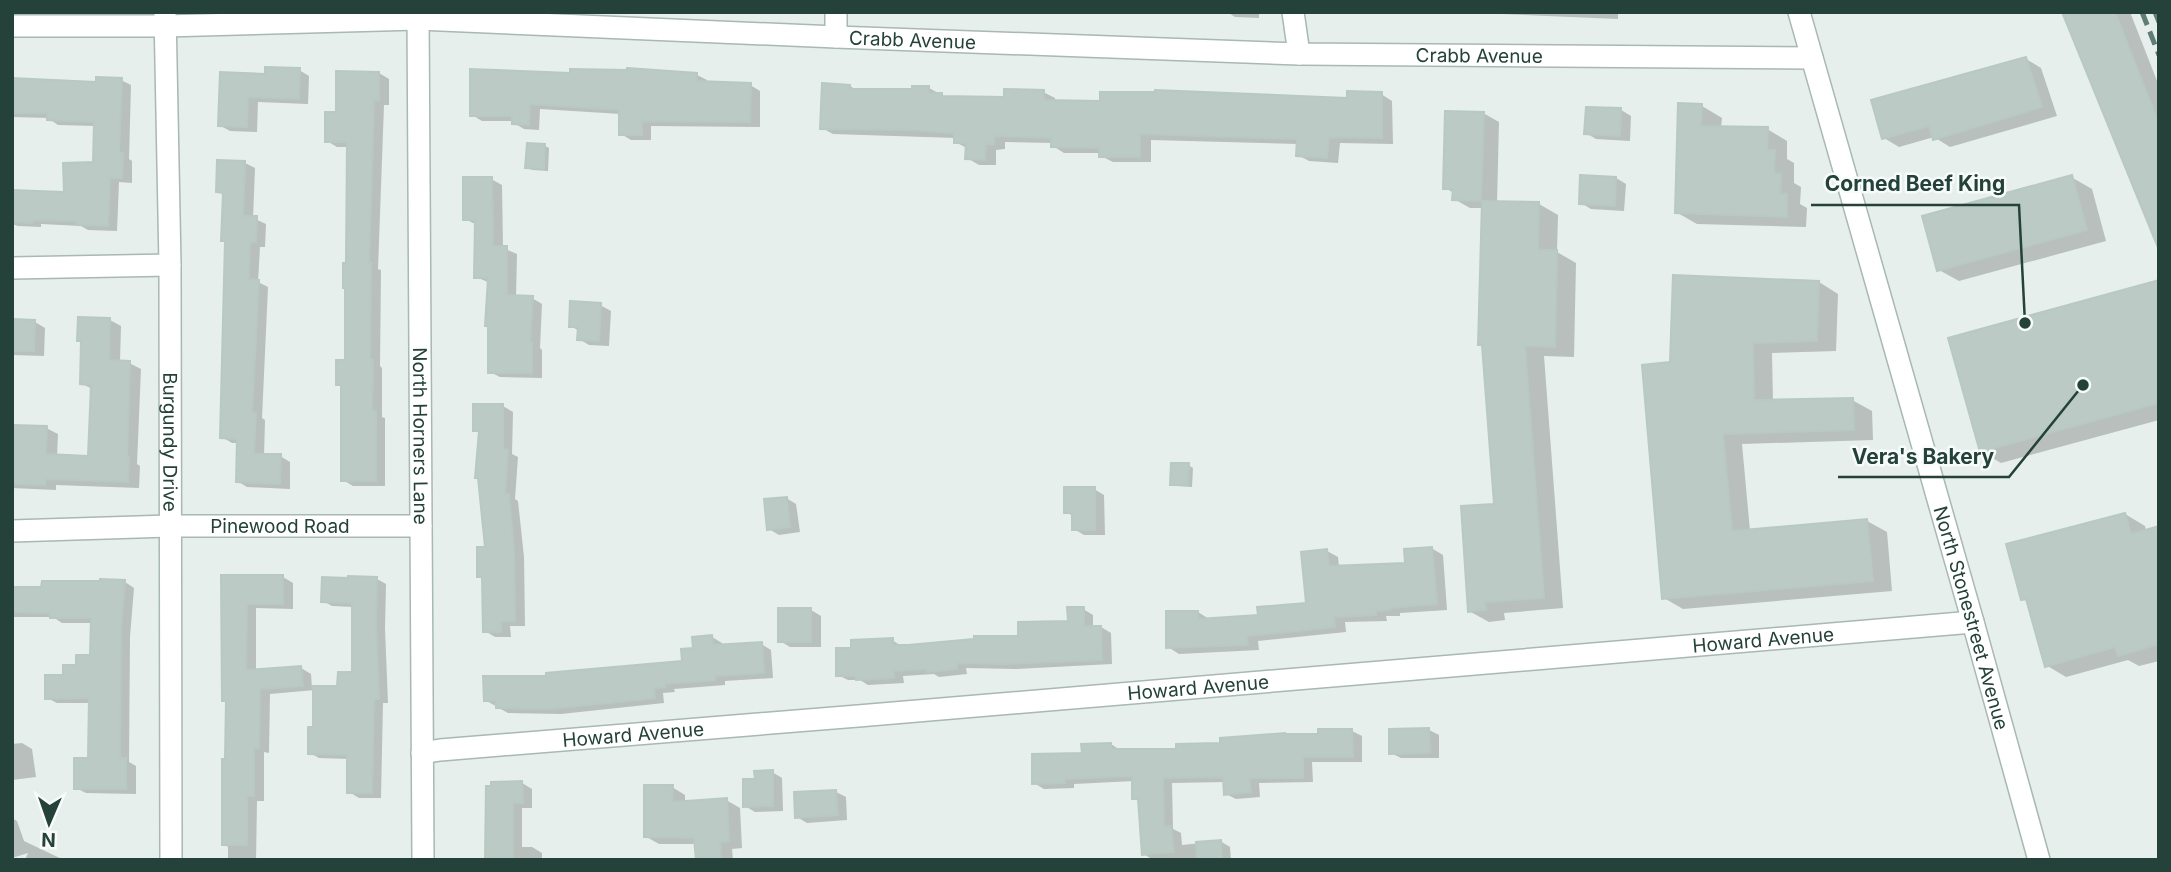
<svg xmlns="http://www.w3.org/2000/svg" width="2171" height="872" font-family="Inter,sans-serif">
	<rect width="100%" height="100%" fill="#e6efeb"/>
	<g fill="#0003">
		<polygon points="1227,12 1259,12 1259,18 1235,17"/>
		<polygon points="1452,12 1618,12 1618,19"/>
		<polygon points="2064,12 2130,12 2159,86 2159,247"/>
		<polygon points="2026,59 2041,68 2057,116 1950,147 1934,137 1899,147 1884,138"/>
		<polygon points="299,70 309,76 308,104 258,102 257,132 230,131 219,125 266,76"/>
		<polygon points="379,73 389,79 389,105 384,105 378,269 381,270 380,366 382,368 382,417 385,418 385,486 353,486 343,480 343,387 338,384 347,362 349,147 337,147 327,141 338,114"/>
		<polygon points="572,75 697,75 707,80 707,83 750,85 760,91 760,127 651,126 651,140 631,140 621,134 621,114 540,109 539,130 524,129 514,123 514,121 482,121 472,115"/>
		<polygon points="12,80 98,84 121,80 131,85 129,159 132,161 132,183 119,182 117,231 88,230 81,226 41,224 41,227 18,226 12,224 12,192 66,194 95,164 96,126 58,125 48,118 12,117"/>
		<polygon points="850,86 858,91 914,91 929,88 947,98 1006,99 1043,92 1055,98 1055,102 1348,100 1381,94 1392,101 1393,144 1340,143 1338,163 1309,161 1298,155 1298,144 1151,140 1151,162 1113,162 1101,156 1101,153 1064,153 1053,146 1053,143 1005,142 1005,149 996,150 996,165 979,165 967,158 967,148 955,142 956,138 833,134 822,128"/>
		<polygon points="1702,106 1722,118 1721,128 1767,129 1787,141 1787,159 1794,163 1794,183 1801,187 1800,204 1807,208 1806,227 1697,224 1676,212"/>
		<polygon points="1587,108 1621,110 1631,116 1630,141 1596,139 1586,133"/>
		<polygon points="1483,113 1499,122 1497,203 1539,204 1558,215 1557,252 1576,263 1574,357 1544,356 1563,608 1504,613 1505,620 1489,622 1469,611 1496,505 1484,208 1470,208 1454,199 1454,193 1445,188"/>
		<polygon points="545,146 549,148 548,171 532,170 527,167"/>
		<polygon points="245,163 255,168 253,218 266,224 265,247 260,247 258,282 268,287 262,418 265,420 264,456 280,456 290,462 290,489 247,487 237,481 239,443 232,443 222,437 226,242 223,240 224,195 218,191"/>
		<polygon points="2071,177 2092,189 2106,241 1959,281 1939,270"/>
		<polygon points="1616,178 1626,184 1624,211 1591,209 1581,203"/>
		<polygon points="491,179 502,185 503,248 517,254 516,297 532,298 542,304 540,348 542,350 542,378 500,377 490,372 490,283 476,277 477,225 465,219"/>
		<polygon points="2159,281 2159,420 2001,463 1981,451"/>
		<polygon points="1819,282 1838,294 1836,351 1772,353 1773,402 1852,400 1872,411 1873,440 1742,444 1750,531 1867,521 1887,532 1892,591 1683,609 1664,598 1671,364"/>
		<polygon points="600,305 611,311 609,346 589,345 579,339 579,331 571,326"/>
		<polygon points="80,319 110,320 121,326 120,362 129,363 141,369 137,464 140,466 139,488 56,485 56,490 12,488 12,452 46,428 58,434 57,457 90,458 92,389 81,383 83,343 79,340"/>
		<polygon points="12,321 35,322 45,328 44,356 12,355"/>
		<polygon points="503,406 513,412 512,454 518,457 515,499 518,501 524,557 525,626 510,626 511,637 495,637 485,631 483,579 479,576 487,549 480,433 474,430"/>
		<polygon points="1188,465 1193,468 1192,487 1176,486 1172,484"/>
		<polygon points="1094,489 1104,495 1105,535 1084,535 1074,529 1073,516 1066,512"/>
		<polygon points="786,498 796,504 800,532 779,535 769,529"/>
		<polygon points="2125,514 2145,526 2146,531 2159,528 2159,661 2139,666 2128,660 2066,677 2046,665 2029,603 2023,599"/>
		<polygon points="1431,548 1443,555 1447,610 1400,613 1400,616 1386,616 1387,621 1345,622 1346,632 1258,641 1259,650 1179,654 1168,647 1168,613 1198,612 1209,619 1260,617 1308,605 1327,551 1338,557 1339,567 1407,564"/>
		<polygon points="223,577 283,577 293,583 293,609 256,608 256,671 301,668 311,674 312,688 339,688 354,674 354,607 332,606 323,601 377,579 386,584 385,629 388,703 383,703 381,798 359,798 349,792 349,759 319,758 310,753 314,728 315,690 270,694 269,753 264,752 264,801 257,801 256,860 228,860 228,847 224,844 227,702 224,700"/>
		<polygon points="125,582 134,588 130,637 129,762 136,766 136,794 86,793 76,788 90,760 91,703 57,703 47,698 65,677 91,657 93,623 62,623 53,617 12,617 12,589"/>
		<polygon points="1083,609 1093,615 1093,628 1101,627 1111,633 1112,664 1016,669 966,668 967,674 939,677 934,674 903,676 904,683 868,685 860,680 848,680 838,675 853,650 892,640 903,647 1020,638 1069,623"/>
		<polygon points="811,610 821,616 821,647 790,647 780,641"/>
		<polygon points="712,637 722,643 722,646 761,644 771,650 773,678 725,681 725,685 674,689 675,692 663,693 664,703 561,714 508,713 485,700 548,677 684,663 695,650"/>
		<polygon points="1429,730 1439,735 1439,758 1401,758 1391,753"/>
		<polygon points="1352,731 1362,736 1362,762 1312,762 1313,782 1259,783 1260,797 1236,799 1226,794 1225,782 1172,783 1173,829 1181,833 1182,845 1220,841 1230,847 1231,860 1153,860 1144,854 1139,801 1134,798 1134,781 1074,784 1074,788 1044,789 1034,783 1083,755 1111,744 1120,750 1178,751"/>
		<polygon points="22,743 32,749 36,777 12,780 12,744"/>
		<polygon points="772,772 782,778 783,811 755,812 745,806 756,780"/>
		<polygon points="522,783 532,789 532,808 522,808 522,847 532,847 542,853 542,860 487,860"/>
		<polygon points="672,787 685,795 685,803 726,800 740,808 742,848 732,849 733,860 697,860 697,844 659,844 645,836"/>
		<polygon points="836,792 846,797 847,820 807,823 797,817"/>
		<polygon points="12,818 17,821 24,841 64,860 25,860 28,853 12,858"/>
	</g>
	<g fill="#bbcac4" stroke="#b8c9c2" stroke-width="2">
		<polygon points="2062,12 2115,12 2159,124 2159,250"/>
		<polygon points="2026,57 2042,107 1933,140 1929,126 1882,139 1871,100"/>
		<polygon points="265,67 300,68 299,99 248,97 247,127 218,126 220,72 265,74"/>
		<polygon points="627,68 697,73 697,81 751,83 750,122 642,121 642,135 619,135 619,110 530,104 529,125 512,124 512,116 470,116 470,69 570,73 570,69 627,70"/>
		<polygon points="336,71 379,72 379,101 374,100 369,263 371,263 370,360 373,360 372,411 376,411 376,481 341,481 341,385 336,385 336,360 345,360 345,288 343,288 343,263 346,263 347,142 325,142 325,112 336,112"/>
		<polygon points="96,77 122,78 119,153 123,153 122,178 110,178 108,226 76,225 76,221 32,220 32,223 12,222 12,190 64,192 63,163 93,162 94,122 47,120 47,113 12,113 12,78 96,82"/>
		<polygon points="822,83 850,85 850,89 912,89 912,86 929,86 929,93 942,93 942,96 1004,97 1004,89 1044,90 1044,100 1100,101 1100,92 1155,92 1155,90 1347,98 1347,91 1382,92 1382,138 1329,137 1327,158 1296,156 1297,139 1140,134 1140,157 1099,157 1099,148 1051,147 1051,138 994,136 994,144 986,144 985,160 965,159 966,143 954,143 954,133 911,130 820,129"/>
		<polygon points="1678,103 1702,104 1701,126 1768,127 1767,150 1775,150 1774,173 1781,174 1780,194 1787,194 1787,217 1675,213"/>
		<polygon points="1586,107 1621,108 1620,136 1584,134"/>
		<polygon points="1445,111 1484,112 1481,201 1452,200 1453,189 1443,189"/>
		<polygon points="527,143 545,144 544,169 525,168"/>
		<polygon points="217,160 245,161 243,216 257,216 256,242 250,242 249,279 259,280 252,413 256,413 254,454 281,454 280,484 236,482 237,439 220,438 225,241 221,241 223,193 216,192"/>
		<polygon points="1580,175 1616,177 1615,206 1579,204"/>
		<polygon points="2072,175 2087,230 1937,271 1922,216"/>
		<polygon points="463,177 492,177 493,246 507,246 507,295 533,296 530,342 532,342 532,373 488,373 488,326 485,326 488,278 474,278 475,220 463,220"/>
		<polygon points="1482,201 1539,202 1538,250 1557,250 1555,347 1525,346 1544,598 1485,602 1486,610 1468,612 1461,506 1494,504 1482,345 1478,345"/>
		<polygon points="1673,275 1819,281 1817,341 1753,343 1754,400 1853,398 1854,430 1723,434 1732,531 1867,519 1873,581 1662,599 1642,365 1670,362"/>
		<polygon points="2159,280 2159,403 1980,452 1948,338"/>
		<polygon points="570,301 601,303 599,341 577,340 578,327 569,327"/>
		<polygon points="78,317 110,318 109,360 130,361 127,457 129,457 128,482 46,479 45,485 12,484 12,425 47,426 46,454 88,456 91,385 80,384 81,341 77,341"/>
		<polygon points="12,319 35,320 34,351 12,351"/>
		<polygon points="473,404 503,404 503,449 508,450 505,494 509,494 514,550 515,621 501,622 501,632 483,632 482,577 477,577 477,547 485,547 478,478 475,478 479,431 473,431"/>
		<polygon points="1171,463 1189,463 1188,485 1170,485"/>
		<polygon points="1064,487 1095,487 1095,530 1072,530 1072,513 1064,513"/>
		<polygon points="787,497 790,527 767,530 764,499"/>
		<polygon points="2125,513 2131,534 2159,526 2159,644 2118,656 2115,647 2045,667 2026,599 2021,600 2006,544"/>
		<polygon points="1432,547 1437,604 1390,608 1390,610 1376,611 1376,615 1334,617 1335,627 1247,636 1248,645 1166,648 1166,611 1198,611 1198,619 1258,615 1257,607 1306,603 1301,552 1327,549 1329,566 1405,563 1404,549"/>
		<polygon points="221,575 283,575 283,604 247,604 246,670 301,666 303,686 260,689 259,748 254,748 254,796 247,796 247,845 222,845 222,759 225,759 226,701 222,701"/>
		<polygon points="348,576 377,577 376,623 379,699 374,699 372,793 347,793 347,755 308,754 308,727 313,727 313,686 337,686 338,672 352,672 352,603 321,602 322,577 348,578"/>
		<polygon points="100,579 125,580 121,630 120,758 126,758 126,789 74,789 74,758 88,758 89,698 45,699 45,675 63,675 63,665 76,665 76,655 90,655 91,618 50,618 50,613 12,612 12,587 41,587 42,581 100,581"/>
		<polygon points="1067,607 1084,607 1084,626 1101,626 1102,660 1004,664 957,663 957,669 927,672 927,669 894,671 894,678 856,680 856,676 836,676 836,648 851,648 851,640 893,638 893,645 908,645 974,639 974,636 1018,636 1018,622 1068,621"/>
		<rect x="778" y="608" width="33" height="34"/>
		<polygon points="712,635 713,645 762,642 764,673 715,676 715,680 665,684 665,687 654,688 655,698 550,709 496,708 496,701 484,701 483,676 546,676 546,673 682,661 681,649 693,648 692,637"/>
		<polygon points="1429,728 1430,753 1389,754 1389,729"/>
		<polygon points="1318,729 1352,729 1353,757 1303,757 1303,778 1249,778 1251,792 1224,795 1223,777 1163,778 1164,827 1171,826 1174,852 1142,855 1138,799 1132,799 1132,776 1065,779 1065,783 1032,784 1032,754 1082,753 1081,744 1111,743 1111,749 1176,749 1176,744 1220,743 1220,738 1285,733 1285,734 1318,734"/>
		<polygon points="773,770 773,806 743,807 743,779 755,779 754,771"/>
		<polygon points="522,781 523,803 513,803 513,860 485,860 486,786 491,786 491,782"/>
		<polygon points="644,785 673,785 672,802 727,798 729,841 720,842 721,860 696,860 694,838 644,837"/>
		<polygon points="836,790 838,815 795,818 794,792"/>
		<polygon points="1221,840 1222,860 1197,860 1196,842"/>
	</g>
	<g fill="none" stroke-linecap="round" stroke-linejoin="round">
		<g stroke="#a8b8b2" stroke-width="24">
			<g id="minor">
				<path id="s1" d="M 165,12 L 170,265 L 171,860"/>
				<polyline points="1293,12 1299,54"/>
				<path id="s2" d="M 1799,12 L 1973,622 L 2039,860"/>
				<path id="s3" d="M 12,26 L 166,26 L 418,19 L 836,37 L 1299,54 L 1812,58"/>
				<polyline points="836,37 836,12"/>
				<polyline points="12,268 170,265"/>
				<path id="s4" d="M 12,531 L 169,526 L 421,526"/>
				<path id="s5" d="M 422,753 L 440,750 L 858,716 L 1973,622"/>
			</g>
		</g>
		<g stroke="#a8b8b2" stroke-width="24">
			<g id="tertiary">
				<path id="s6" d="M 418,12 L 423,860"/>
			</g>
		</g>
		<use href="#minor" stroke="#fff" stroke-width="21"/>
		<use href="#tertiary" stroke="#fff" stroke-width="21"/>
		<g stroke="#5f7d75" stroke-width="5" stroke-dasharray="14 7" stroke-linecap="butt">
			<polyline points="2142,12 2159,55"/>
			<polyline points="2155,12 2159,22"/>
		</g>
	</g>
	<g text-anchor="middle" stroke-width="5" stroke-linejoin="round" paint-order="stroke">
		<g font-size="19" fill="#24423a" stroke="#f7fbf9">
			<text dy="7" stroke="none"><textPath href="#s3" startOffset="901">Crabb Avenue</textPath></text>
			<text dy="7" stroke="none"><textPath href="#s3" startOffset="1468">Crabb Avenue</textPath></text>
			<text dy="7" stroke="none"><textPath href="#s6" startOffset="424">North Horners Lane</textPath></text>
			<text dy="7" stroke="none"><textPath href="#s1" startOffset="430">Burgundy Drive</textPath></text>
			<text dy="7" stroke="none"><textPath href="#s4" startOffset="268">Pinewood Road</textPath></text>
			<text dy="7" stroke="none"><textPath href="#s2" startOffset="630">North Stonestreet Avenue</textPath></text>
			<text dy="7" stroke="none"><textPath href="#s5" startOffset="1346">Howard Avenue</textPath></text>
			<text dy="7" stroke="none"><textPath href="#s5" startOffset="779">Howard Avenue</textPath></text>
			<text dy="7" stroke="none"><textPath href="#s5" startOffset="212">Howard Avenue</textPath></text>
		</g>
	</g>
	<path fill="none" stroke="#24423a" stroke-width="2.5" d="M2025 323L2019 205H1811M2083 385L2009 477H1838"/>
	<g fill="#24423a" stroke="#f7fbf9" stroke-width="2.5">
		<circle cx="2025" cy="323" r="7"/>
		<circle cx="2083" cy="385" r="7"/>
	</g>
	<g font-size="21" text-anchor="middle" font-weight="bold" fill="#24423a" stroke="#f7fbf9" stroke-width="5" stroke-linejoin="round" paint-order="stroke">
		<text x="1915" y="191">Corned Beef King</text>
		<text x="1923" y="464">Vera's Bakery</text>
	</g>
	<rect width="2171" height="872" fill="none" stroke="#24423a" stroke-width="28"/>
	<g transform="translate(49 823) rotate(182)" stroke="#f7fbf9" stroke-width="5" paint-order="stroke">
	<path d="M0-5L12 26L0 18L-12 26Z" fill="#24423a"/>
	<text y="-10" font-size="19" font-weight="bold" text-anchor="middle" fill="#24423a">N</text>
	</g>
</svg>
